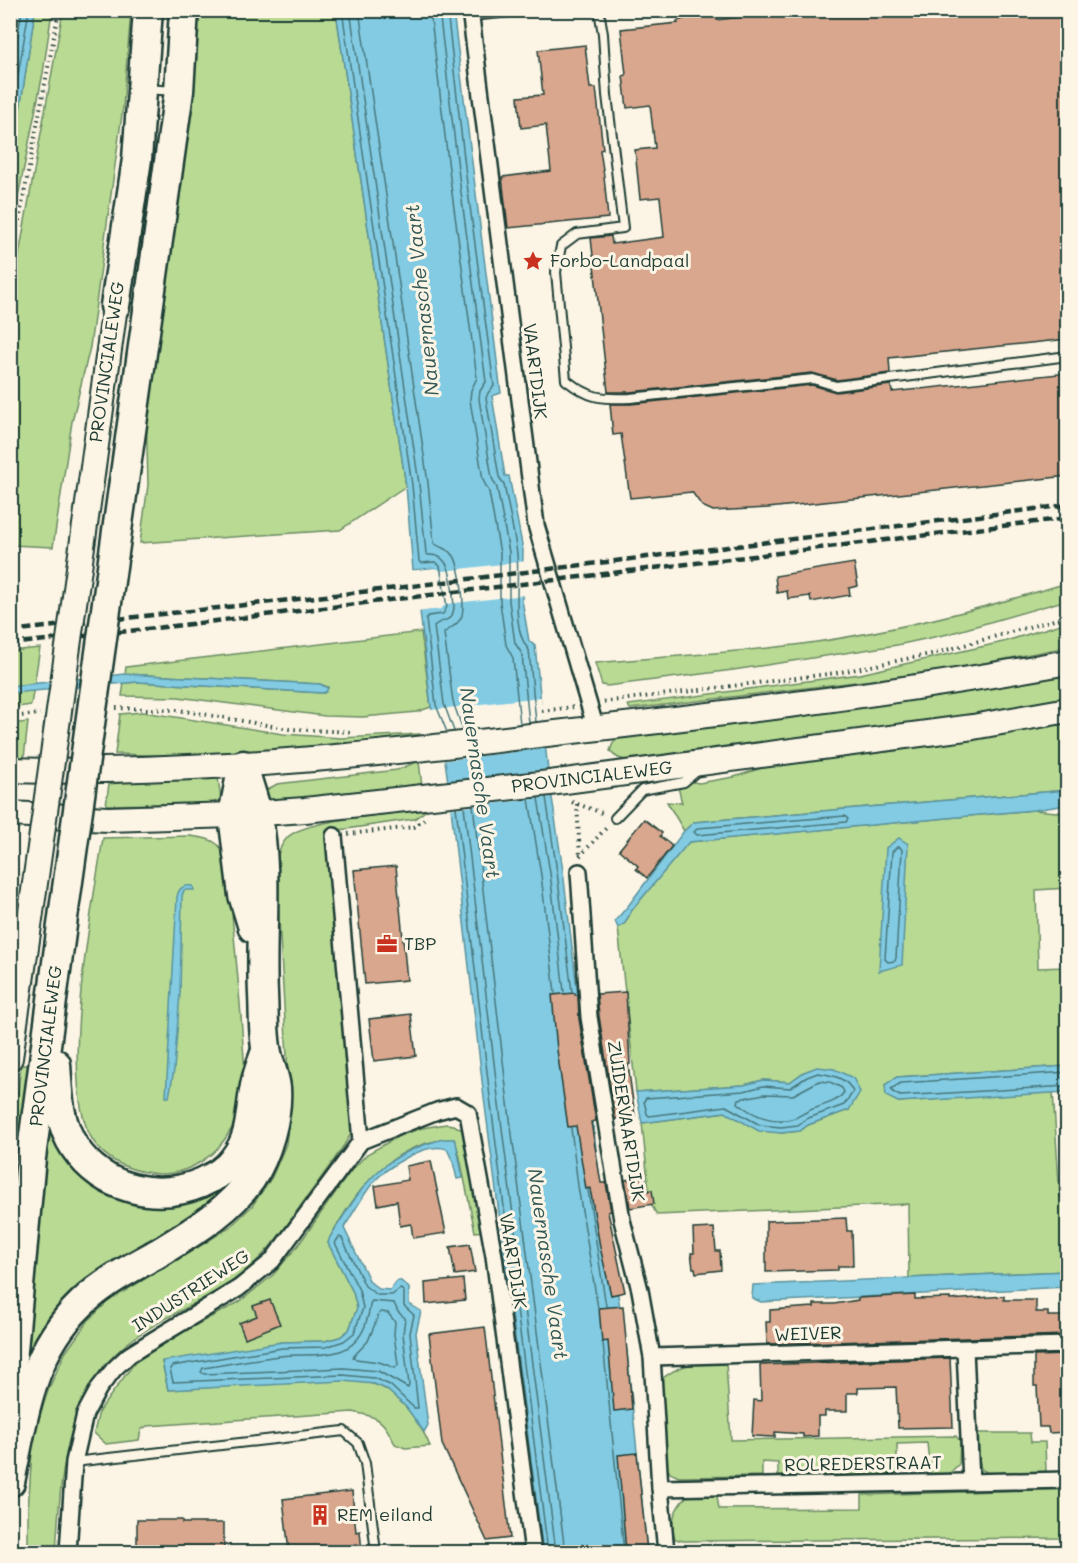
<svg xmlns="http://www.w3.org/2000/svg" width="1078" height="1563" font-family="Mali,sans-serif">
	<rect width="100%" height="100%" fill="#fcf5e5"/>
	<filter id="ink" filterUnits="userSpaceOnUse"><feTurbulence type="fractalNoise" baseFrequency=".0167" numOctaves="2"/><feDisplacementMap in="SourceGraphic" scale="12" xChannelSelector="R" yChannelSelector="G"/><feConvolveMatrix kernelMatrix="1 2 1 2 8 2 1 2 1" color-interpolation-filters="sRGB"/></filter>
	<g filter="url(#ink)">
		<g fill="#b8da93" stroke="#6c8c64" stroke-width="1.5">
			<polygon points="35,11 52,11 43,73 11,232 11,152 20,109"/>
			<polygon points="63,11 131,11 123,107 90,347 72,422 53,547 11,545 11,299"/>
			<polygon points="196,11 336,11 406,486 340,530 140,543 148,485 146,408"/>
			<path d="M 1067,583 L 1067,600 L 948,634 L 897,645 L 733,670 L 607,686 L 602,685 L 595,663 C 661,657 729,653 795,645 C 888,633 978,610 1067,583 Z"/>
			<polygon points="1067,622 1067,647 959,668 873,680 630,709 628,705 860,674 1003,642"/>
			<polygon points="421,632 431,707 417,712 363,717 325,716 178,697 122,696 124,683 138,682 324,693 328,687 320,684 125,674 126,667"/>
			<polygon points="40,648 31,705 11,708 11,651"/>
			<path d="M 1067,672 L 1067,697 C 924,726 778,741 633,760 C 623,761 616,759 610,751 L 613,743 L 619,738 Z"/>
			<path d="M 143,712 L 283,734 L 341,738 L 420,734 L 421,738 C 319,748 217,758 115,754 L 120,714 Z"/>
			<polygon points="28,722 24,758 11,756 11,724"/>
			<polygon points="1067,722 1067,790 694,822 684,831 667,802 682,803 676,779 699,783 734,777 768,766 893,751"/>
			<polygon points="419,761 422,787 265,803 261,793 277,784 397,770"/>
			<polygon points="207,774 218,778 221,799 213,803 106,805 109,784"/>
			<polygon points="11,782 19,783 17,802 11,801"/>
			<path d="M 427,810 L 414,819 L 326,832 L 354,1125 L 351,1134 C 337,1158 320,1179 304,1201 C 287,1225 271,1249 249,1268 C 216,1297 173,1311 137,1336 C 64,1386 61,1473 56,1552 L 28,1552 L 28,1511 L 33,1436 L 49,1388 L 65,1353 L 88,1321 L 108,1301 L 205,1243 L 231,1226 L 252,1206 L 272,1177 L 286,1144 L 290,1107 L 277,886 C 277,869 274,852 287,838 C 304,819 399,813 427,810 Z"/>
			<polygon points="1034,810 1067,813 1067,888 1036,890 1038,968 1067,967 1067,1066 897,1077 885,1085 898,1102 1053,1092 1060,1197 1067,1197 1067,1271 909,1278 908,1204 657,1215 650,1202 642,1123 726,1112 781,1133 800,1131 808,1125 849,1110 804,1072 790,1082 763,1080 744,1085 636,1092 618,928 625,923 632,910 688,842"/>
			<path d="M 190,836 C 202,838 215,838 222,850 C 229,865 229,887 231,904 C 235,946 239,987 242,1030 C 243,1052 247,1075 243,1097 C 240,1111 233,1128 225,1139 C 209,1162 179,1178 151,1173 C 129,1170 107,1161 94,1142 C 56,1089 93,904 103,838 Z"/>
			<polygon points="21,1065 31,1065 11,1238 11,1155"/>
			<polygon points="48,1107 133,1200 252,1149 217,1202 152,1246 24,1386"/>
			<path d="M 446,1124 L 454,1125 L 462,1130 L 469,1151 L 484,1231 L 475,1232 L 459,1153 L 454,1139 C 406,1140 371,1172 346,1211 C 340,1221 332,1231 328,1243 L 353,1292 L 357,1308 L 349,1330 L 340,1337 L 325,1341 L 282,1342 L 162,1362 L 168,1390 C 214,1387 259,1384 305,1382 C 327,1382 352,1378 373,1384 C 398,1390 421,1424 430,1446 L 405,1448 L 395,1444 C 382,1419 381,1418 353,1412 L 147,1426 L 141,1430 L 139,1440 L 106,1444 L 94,1433 L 99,1411 L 135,1362 L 162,1343 L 239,1302 L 273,1275 L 299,1244 L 350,1172 L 367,1154 L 401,1135 L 422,1128 Z"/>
			<path d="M 726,1363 L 731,1440 L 956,1436 L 960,1441 L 959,1464 L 949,1474 L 930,1474 L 927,1443 L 897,1444 L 897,1474 L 778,1476 L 778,1463 L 762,1462 L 762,1476 L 679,1477 L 670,1473 L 664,1462 L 657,1383 C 682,1361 694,1364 726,1363 Z"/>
			<polygon points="1030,1433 1031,1442 1045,1442 1046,1472 988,1473 981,1469 979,1459 978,1433"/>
			<path d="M 1067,1489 L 1067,1538 L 683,1541 L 675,1539 C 670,1521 674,1509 687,1496 L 717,1496 L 719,1509 L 862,1508 L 862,1495 Z"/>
		</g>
		<g fill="#82cbe3" stroke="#5a929d" stroke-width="1.5">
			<polygon points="11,11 35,11 20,109 11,152"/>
			<polygon points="336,11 453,11 501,393 492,396 505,476 509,476 523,550 522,600 529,641 535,646 548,771 563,871 600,1182 627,1352 647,1552 543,1552 484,1098 448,782 441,733 431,707 420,611 441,608 435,568 413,570 406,486"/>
			<polygon points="125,674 320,684 328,688 326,692 322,693 138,682 11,693 10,686"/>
			<polygon points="1067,790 1067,805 1034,810 689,842 632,910 625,923 618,928 615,921 628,906 684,831 694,822"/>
			<polygon points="899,838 908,844 902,965 879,971 886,848"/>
			<path d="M 193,886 L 194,890 L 184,890 L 182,896 L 180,994 L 174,1070 L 169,1097 L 166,1097 L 177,897 C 179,887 184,885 193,886 Z"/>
			<polygon points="1067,1066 1067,1092 898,1102 886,1096 885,1085 897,1077"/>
			<polygon points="817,1067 834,1069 853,1078 860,1092 849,1110 808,1125 800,1131 781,1133 759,1131 725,1112 642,1123 636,1092 744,1085 763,1080 790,1082 804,1072"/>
			<path d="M 443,1139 L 454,1139 L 456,1142 L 463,1178 L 457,1179 L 453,1162 L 447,1149 C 426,1141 385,1168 372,1184 C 362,1197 353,1213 344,1228 L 370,1282 L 379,1289 L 390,1290 L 397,1281 L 401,1281 L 409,1288 L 409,1304 L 421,1311 L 416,1333 L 428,1425 L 424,1432 L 406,1407 L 386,1389 L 374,1384 L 343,1381 L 168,1390 L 162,1361 L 282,1342 L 325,1341 L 340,1337 L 349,1330 L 357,1308 L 353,1292 L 328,1243 L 330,1237 C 364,1184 378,1156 443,1139 Z"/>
			<polygon points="1067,1271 1067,1287 761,1302 752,1298 753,1285"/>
		</g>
		<g fill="#fcf5e5">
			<polygon points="527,561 525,595 446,604 441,609 417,612 419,608 438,606 433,571 413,573 410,571 435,568 443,571"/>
			<polygon points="541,697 547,748 441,761 438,734 432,720 431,710"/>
			<polygon points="549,769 552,797 448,809 444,781"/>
		</g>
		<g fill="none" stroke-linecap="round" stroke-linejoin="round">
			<g stroke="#47767a" stroke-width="1.5">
				<polyline points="342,10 412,485 419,561 421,563 435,562 440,566 447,607 443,614 428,616 426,619 436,705 447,732"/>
				<path d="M 350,10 L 419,484 L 426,553 L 428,555 C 454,553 451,586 454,605 C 454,624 442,618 434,626 L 444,704 L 454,731"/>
				<path d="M 359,10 L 428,483 L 434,543 C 440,548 449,549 454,556 C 460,566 466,608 461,618 C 457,626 449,628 444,633 L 453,702 L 463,730"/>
				<polyline points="430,10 451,186 477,378 471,390 470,400 483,480 489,492 500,553 500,602 506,645 513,658 520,724"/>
				<polyline points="439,10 460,185 486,382 480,391 479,399 492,478 497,488 509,552 509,601 515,643 522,654 529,723"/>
				<path d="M 447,10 L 467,184 L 494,386 L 488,393 L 486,398 L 499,477 L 504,484 C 508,507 514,530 517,554 C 520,580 510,629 529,650 L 536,722"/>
				<polyline points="10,81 22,10"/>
				<polyline points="10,123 29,10"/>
				<polyline points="546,797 557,872 572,992"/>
				<polyline points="538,798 550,873 564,992"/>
				<polyline points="529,799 541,875 555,993"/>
				<polyline points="473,805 507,1095 565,1552"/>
				<polyline points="464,806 498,1097 556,1552"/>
				<polyline points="456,807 490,1097 548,1552"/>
				<polygon points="845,816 848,819 846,822 697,835 694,832 698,828"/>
				<polygon points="897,847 900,847 902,850 896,958 895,961 888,962 885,959 892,852"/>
				<polyline points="1068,1072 901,1083 891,1089 893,1092 900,1096 1068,1086"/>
				<path d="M 818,1073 C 832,1075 848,1078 853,1092 L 844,1105 L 806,1119 L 798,1125 L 781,1127 L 760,1125 L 726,1106 L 649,1116 L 647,1114 L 644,1101 L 646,1098 L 744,1091 L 763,1086 L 790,1088 L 807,1077 Z"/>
				<path d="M 819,1081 L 830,1082 L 842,1088 L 844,1092 C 838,1102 826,1104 816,1108 C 808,1110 802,1115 795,1118 C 775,1125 752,1115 738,1103 L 739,1099 L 764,1094 L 793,1095 Z"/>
				<polyline points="571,1128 578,1186 598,1308"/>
				<polyline points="588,1190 606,1306"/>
				<polygon points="339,1237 342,1238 365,1286 377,1295 392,1295 400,1289 404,1291 404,1306 414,1315 410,1333 418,1408 414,1408 390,1385 374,1378 343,1375 173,1382 170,1369 172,1366 282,1348 326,1347 344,1341 354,1333 363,1308 359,1290 335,1243"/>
				<path d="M 372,1301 L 394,1303 L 398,1312 L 405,1318 L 403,1334 L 409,1385 L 408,1388 L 378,1371 L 344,1368 L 204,1374 L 201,1372 L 203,1368 C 229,1364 254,1359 280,1356 C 312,1352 350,1364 365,1326 C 367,1318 370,1312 370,1304 Z"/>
				<polygon points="381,1312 388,1313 395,1322 394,1334 398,1365 395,1368 379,1362 356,1359 353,1357 368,1341 379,1314"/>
				<polyline points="603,1343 624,1552"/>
			</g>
		</g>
		<g fill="#d9a68e" stroke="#1f3d34" stroke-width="1.5">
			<polygon points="797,10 1068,10 1068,339 889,358 890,373 837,380 812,373 630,392 608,392 591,238 611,236 612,244 664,237 660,197 640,199 635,150 655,148 650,105 627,108 623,76 626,75 621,29 678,23 677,21 697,15 717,15 717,20"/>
			<polygon points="585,45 590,88 596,88 603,149 600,150 604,176 608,218 508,228 502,177 551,171 546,125 521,128 518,97 543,95 538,50"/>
			<polygon points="1068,373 1068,476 768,508 713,511 702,506 692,492 630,498 621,434 613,435 610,404 631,404 812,385 836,392 891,385 892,392"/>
			<polygon points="854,563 858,586 849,588 850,595 811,602 810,596 788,599 787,591 777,593 775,576"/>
			<polygon points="644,819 662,833 660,836 672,846 647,878 636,869 638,866 619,850"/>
			<polygon points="396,866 407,980 365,984 354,870"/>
			<polygon points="626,992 630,1064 628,1065 635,1116 615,1119 599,1016 597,994"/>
			<polygon points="575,993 575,995 578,995 579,1019 596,1121 591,1122 601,1183 606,1183 611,1211 608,1212 625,1292 611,1295 600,1247 590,1188 586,1189 576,1126 568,1127 557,1050 552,995"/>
			<polygon points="411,1014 416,1056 374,1061 369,1019"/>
			<polygon points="431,1161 446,1233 413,1238 411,1224 400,1226 397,1201 378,1205 375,1186 408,1180 406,1166"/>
			<polygon points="645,1177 647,1191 652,1190 654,1204 630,1208 625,1180"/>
			<polygon points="846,1218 847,1231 852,1231 853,1266 838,1266 838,1270 766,1272 766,1221"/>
			<polygon points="714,1228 716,1251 720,1251 721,1270 696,1273 695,1268 693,1268 691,1253 694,1253 693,1229"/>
			<polygon points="470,1244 475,1272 455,1275 450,1247"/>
			<polygon points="463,1279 465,1300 426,1304 425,1283"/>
			<polygon points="915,1295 915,1299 950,1298 950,1300 1004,1296 1004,1300 1036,1300 1036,1312 1048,1312 1048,1316 1068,1316 1068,1335 767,1344 766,1322 770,1322 770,1310 814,1307 814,1304 834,1304 858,1300 858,1298"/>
			<polygon points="270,1300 280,1324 245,1338 239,1323 257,1316 253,1306"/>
			<polygon points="623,1306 632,1409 614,1411 608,1341 602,1342 599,1308"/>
			<polygon points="485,1327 510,1538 487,1541 442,1444 429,1334"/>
			<polygon points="1068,1355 1068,1432 1049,1433 1048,1427 1039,1427 1037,1386 1034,1386 1034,1356"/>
			<polygon points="950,1358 953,1427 898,1428 896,1387 858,1388 858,1393 847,1393 847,1411 825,1411 825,1416 818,1416 818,1436 803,1437 803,1434 775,1432 775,1437 752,1436 754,1400 761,1401 760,1365"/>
			<polygon points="637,1453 647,1552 626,1552 618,1455"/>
			<polygon points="352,1491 356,1532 360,1531 362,1552 289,1552 283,1499"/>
			<polygon points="137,1520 182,1520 182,1523 224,1523 224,1552 137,1552"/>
		</g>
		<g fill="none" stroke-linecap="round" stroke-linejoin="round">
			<g stroke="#1f3d34" stroke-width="12">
				<g id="lane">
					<path d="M 599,10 L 603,34 L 607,95 L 623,228 L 577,234 L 561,246 L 556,272 L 566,380 C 590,399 601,399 630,398 L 813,379 L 836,386 L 1068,356"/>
					<polyline points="471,16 532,10"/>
					<polyline points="147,89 174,91"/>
					<polyline points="615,818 642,790 684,782 697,771"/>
					<polyline points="74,1462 344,1431 358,1443 365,1463 376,1552"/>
				</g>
			</g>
			<g stroke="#1f3d34" stroke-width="20">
				<g id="street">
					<polyline points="470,10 536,525 596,729"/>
					<polyline points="334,836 361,1141"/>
					<polyline points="579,872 589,1017 622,1220 640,1290 652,1357 660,1488 666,1552"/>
					<polyline points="965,1349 971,1482"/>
					<polyline points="652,1357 1068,1345"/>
					<polyline points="660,1488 1068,1480"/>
					<polyline points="68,1552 74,1462 85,1414 99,1388 114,1369 129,1355 153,1340 239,1288 272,1261 361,1141 437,1111 456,1106 468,1113 494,1256 533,1552"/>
				</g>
			</g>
			<g stroke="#1f3d34" stroke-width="28">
				<g id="primary">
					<polyline points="91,482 115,306"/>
					<path d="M 10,770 C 62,772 114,770 165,768 C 285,764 404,751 522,737 C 705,716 887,695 1068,662"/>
					<polyline points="10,814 108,819 233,815 305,810 550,783 973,727 1068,710"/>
					<polyline points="10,1058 31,912"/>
				</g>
			</g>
			<g stroke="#1f3d34" stroke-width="33">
				<g id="highway">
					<polyline points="115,306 137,159 148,10"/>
					<polyline points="124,481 179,91 184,10"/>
					<polyline points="242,770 233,815 243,895 253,928"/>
					<path d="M 56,1064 C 58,1093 58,1123 75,1148 C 103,1189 156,1202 201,1183 C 213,1177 226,1171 234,1159 C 253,1135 249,1114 255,1086 C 257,1074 262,1062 266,1051"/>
					<polyline points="10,1382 31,1158 64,910"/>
					<path d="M 10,1482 C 24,1416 30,1353 81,1304 C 103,1282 133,1267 160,1252 C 194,1231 228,1212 251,1179 C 267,1155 278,1116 276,1088 C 275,1076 269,1064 267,1053 C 263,1034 264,1013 263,994 C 260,934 269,872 257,813 C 253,797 247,781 243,765"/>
				</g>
			</g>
			<g stroke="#1f3d34" stroke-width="4" stroke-dasharray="1.5 4.5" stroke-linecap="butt">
				<polyline points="10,268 59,10"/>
				<polyline points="604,702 836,673 936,653 1068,616"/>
				<polyline points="116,708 179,710 289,729 352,732"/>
				<polyline points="542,711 573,707"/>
				<polyline points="10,717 40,714"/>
				<polyline points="572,802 605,814"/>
				<polyline points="577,804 580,856"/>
				<polyline points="348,834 414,827 424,819"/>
				<polyline points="580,856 608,826"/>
			</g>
			<use href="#lane" stroke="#fcf5e5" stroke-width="8"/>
			<use href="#street" stroke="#fcf5e5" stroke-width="15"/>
			<use href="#primary" stroke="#fcf5e5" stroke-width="24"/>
			<use href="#highway" stroke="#fcf5e5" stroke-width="28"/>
			<g stroke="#1f3d34" stroke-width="4.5" stroke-dasharray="9 4.5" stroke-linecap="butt">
				<polyline points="10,631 388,589 1068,505"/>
				<polyline points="10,644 174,626 1068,518"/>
			</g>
			<g stroke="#1f3d34" stroke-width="28" stroke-linecap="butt">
				<polyline id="primary-bridge" points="31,912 91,482"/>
			</g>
			<g stroke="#1f3d34" stroke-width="33" stroke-linecap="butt">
				<polyline id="highway-bridge" points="64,910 124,481"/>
			</g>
			<use href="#primary-bridge" stroke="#fcf5e5" stroke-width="24"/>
			<use href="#highway-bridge" stroke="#fcf5e5" stroke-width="28"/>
		</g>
	</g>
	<defs>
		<g id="sight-bare" transform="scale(1.62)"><path d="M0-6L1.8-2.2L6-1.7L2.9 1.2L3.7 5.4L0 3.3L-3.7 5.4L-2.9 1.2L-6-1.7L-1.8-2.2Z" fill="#c8321e" stroke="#fcf5e5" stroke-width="2.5" paint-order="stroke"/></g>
		<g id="office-bare" transform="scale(1.62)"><path d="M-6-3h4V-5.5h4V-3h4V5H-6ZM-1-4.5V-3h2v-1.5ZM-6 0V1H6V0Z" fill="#c8321e" stroke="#fcf5e5" stroke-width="2.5" paint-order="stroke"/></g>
		<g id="building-bare" transform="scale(1.62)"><path d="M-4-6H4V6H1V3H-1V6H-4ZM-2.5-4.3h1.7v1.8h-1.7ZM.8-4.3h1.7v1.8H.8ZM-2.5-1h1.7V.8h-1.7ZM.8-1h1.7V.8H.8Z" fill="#c8321e" stroke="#fcf5e5" stroke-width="2.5" paint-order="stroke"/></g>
	</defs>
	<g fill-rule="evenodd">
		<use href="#sight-bare" x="533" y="261"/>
		<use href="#office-bare" x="387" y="944"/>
		<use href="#building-bare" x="320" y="1515"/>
	</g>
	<g text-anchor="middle" stroke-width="6" stroke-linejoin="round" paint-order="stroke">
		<g font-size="18" fill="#1f3d34" stroke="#fcf5e5" text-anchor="start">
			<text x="550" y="267">Forbo-Landpaal</text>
			<text x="404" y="950">TBP</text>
			<text x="337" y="1521">REM eiland</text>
		</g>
		<g font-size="18" fill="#1f3d34" stroke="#fcf5e5">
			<text transform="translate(107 362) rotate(-82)" y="6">PROVINCIALEWEG</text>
			<text transform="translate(535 371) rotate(83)" y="6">VAARTDIJK</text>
			<text transform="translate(592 777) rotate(-7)" y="6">PROVINCIALEWEG</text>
			<text transform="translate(46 1046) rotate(-83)" y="6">PROVINCIALEWEG</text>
			<text transform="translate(626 1121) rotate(81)" y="6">ZUIDERVAARTDIJK</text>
			<text transform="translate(513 1261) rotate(81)" y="6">VAARTDIJK</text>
			<text transform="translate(191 1291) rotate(-33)" y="6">INDUSTRIEWEG</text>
			<text transform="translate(808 1334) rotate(-2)" y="6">WEIVER</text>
			<text transform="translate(863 1464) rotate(-1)" y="6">ROLREDERSTRAAT</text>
		</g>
		<g font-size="20" font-style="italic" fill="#335957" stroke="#fcf5e5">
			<text transform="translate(422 300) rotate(-96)" y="7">Nauernasche Vaart</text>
			<text transform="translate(480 783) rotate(82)" y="7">Nauernasche Vaart</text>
			<text transform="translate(548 1264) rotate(82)" y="7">Nauernasche Vaart</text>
		</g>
	</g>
	<rect width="1078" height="1563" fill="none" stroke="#fcf5e5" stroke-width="36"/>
	<rect x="18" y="18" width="1042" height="1527" fill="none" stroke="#1f3d34" stroke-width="2" filter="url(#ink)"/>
</svg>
